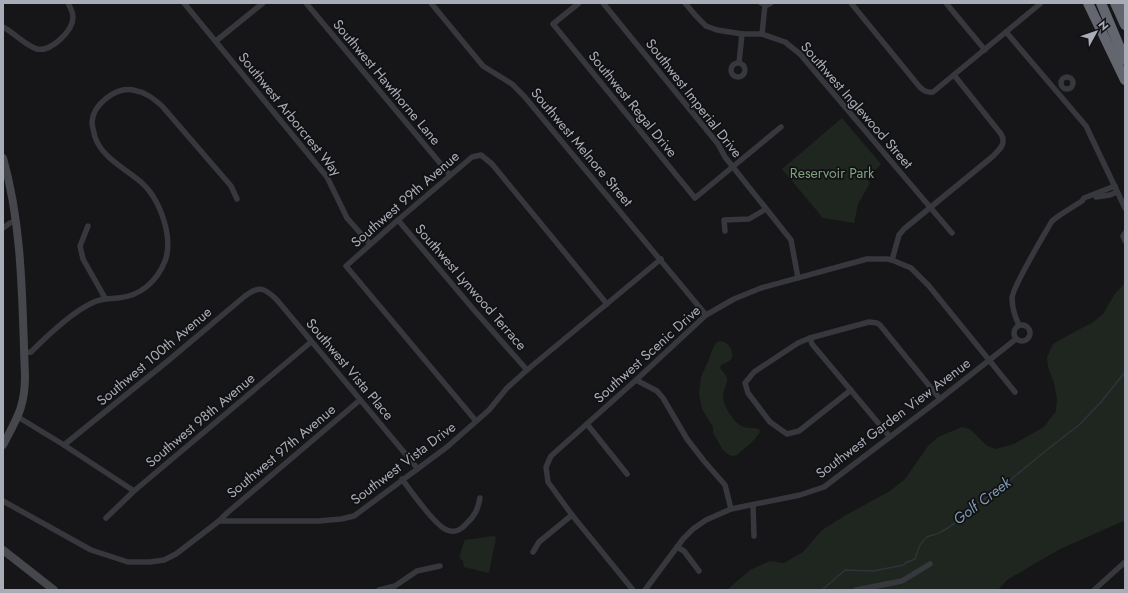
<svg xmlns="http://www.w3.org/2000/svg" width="1128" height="593" font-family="Jost,sans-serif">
	<rect width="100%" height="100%" fill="#161618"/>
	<g fill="#1e261f">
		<polygon points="842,118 881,164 867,179 870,183 858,204 854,223 823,218 782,169"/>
		<polygon points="1125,283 1125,521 1119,523 1060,549 1007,580 998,590 727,590 750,570 770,561 784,563 803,552 822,530 846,515 890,491 905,479 928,446 938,437 962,427 970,429 987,446 996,449 1014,444 1044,427 1056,411 1057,399 1054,383 1048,367 1047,357 1053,344 1076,331 1092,323 1103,314 1114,295"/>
		<path d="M 720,341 C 729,342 733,350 732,358 L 729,361 L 721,365 L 720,368 C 722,371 726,374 727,378 C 728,383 723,390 723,397 C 724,407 734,424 744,427 C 750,429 754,427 759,429 L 760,432 L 754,440 L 737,455 L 733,456 L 729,455 L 723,450 L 716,438 L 713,433 L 713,427 L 702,409 L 699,394 L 701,377 L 709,359 L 713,348 L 716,343 Z"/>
		<polygon points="493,536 496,537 489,573 464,567 463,561 459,557 465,540"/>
	</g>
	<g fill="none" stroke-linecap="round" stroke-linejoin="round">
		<path stroke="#2c353c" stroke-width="1.5" d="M 822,590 L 845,570 L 873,571 L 904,565 L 905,563 L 915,559 C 917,551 920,542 927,537 C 931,535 936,535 939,533 C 949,528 964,518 968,508 L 992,495 L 1048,449 L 1079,425 L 1101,402 L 1125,372"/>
		<g stroke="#37383d" stroke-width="5.5">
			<polyline points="184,3 327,177 347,218 370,244"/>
			<polyline points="306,3 450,175"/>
			<polyline points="431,3 483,66 512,84 524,96 706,315"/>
			<polyline points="579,3 553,24 695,198 781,127"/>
			<polyline points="603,3 718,144 725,157 791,240 798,278"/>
			<polyline points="685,3 696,16 706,26 717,30 742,34 762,34 785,42 800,54 952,233"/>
			<polyline points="761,3 767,5 771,3"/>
			<path d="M 851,3 L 914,80 C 919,86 924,94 933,92 L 1041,3"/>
			<polyline points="946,3 985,50"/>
			<path d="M 3,27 C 15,33 24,45 37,49 C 51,52 73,31 73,17 C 73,12 70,7 68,3"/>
			<polyline points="1006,32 1086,126 1125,208"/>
			<polyline points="762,34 765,5"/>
			<polyline points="216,41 263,3"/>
			<polyline points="739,63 742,34"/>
			<circle cx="738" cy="70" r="7"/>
			<circle cx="1067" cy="83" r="6"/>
			<polyline points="1096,197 1110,195 1117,192"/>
			<polyline points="398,220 474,310 527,370"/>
			<polyline points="88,226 80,246 83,259 105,298"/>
			<polyline points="3,228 10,223 15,221"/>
			<polyline points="725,231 724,220 749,219 766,209"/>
			<polyline points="1125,233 1123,236 1125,241"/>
			<path d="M 892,260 L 899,235 L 904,229 L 992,157 C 999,150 1007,144 1001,134 L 954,75"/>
			<circle cx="1022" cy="333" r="8"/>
			<path d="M 1019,325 C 1015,317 1012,308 1012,298 C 1013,286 1044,235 1052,221 L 1060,215 L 1082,201 L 1084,198 L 1115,186"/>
			<polyline points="810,338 812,344 890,437"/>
			<path d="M 24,353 L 31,352 C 47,336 72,312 92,303 C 101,298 109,299 118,298 C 141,296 157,281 165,261 C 169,251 168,238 166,228 C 162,212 154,194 142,183 C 126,169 102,158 95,137 C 94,133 92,126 92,122 C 93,104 116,87 133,90 C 145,92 153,98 162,106 L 231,186 L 237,199"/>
			<polyline points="636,380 657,391 663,398 687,439 704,461 725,485 731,509"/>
			<polyline points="851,390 799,431 787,434 770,422 748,393 745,383 754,372 798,343 810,338 869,322 877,323 880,325 940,399"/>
			<polyline points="18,417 64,445 134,491"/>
			<polyline points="476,421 346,266 398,220 472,157 481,155 492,164 607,304"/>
			<polyline points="587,424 627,474"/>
			<path d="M 64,445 L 169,360 L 245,296 C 259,285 265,288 277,300 L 418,469"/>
			<path d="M 402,479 C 410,490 436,527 447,530 C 454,533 461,530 466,524 C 475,516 478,509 480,498"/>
			<polyline points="3,501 91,550 128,562 150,562 164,560 176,554 219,521 319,521 341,519 354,516 447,447 489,410 507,388 527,370 661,259"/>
			<polyline points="753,505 754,536"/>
			<polyline points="106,518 134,491 311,342"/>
			<polyline points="219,521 227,513 360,400"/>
			<polyline points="677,547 684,551 699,571"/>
			<polyline points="533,552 539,542 572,515"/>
			<polyline points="379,590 395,586 417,571 440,566"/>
			<polyline points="633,590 572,515 548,482 546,467 551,456 636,380 706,315 734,299 761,288 867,259 887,259 892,260 911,268 929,286 1015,392"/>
			<polyline points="645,590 683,539 693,529 706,520 731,509 800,495 824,487 940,399 1016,339"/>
			<polyline points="856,590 902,581 930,564"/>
			<polyline points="1094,590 1125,562"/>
		</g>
		<g stroke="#45474d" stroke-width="8">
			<path d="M 3,158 C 23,228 22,303 25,376 C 25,407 17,418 3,445"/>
			<polyline points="3,550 54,590"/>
		</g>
		<g stroke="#63666e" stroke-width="10">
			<polyline points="1088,3 1125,80"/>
			<polyline points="1101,3 1125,60"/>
			<polyline points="1115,3 1125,25"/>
			<polyline points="1124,3 1125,6"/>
		</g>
	</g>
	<g text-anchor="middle" stroke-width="3.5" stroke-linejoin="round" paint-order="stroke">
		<g font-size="14" fill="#a8adb8" stroke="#111113">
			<text transform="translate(387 82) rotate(50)" y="5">Southwest Hawthorne Lane</text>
			<text transform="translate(694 98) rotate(52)" y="5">Southwest Imperial Drive</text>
			<text transform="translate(633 104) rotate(51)" y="5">Southwest Regal Drive</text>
			<text transform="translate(857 105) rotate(49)" y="5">Southwest Inglewood Street</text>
			<text transform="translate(290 114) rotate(51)" y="5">Southwest Arborcrest Way</text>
			<text transform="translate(582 147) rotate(50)" y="5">Southwest Melnore Street</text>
			<text transform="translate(405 199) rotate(-41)" y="5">Southwest 99th Avenue</text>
			<text transform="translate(471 287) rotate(49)" y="5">Southwest Lynwood Terrace</text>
			<text transform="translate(647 354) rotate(-42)" y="5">Southwest Scenic Drive</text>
			<text transform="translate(154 356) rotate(-40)" y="5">Southwest 100th Avenue</text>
			<text transform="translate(350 369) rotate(50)" y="5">Southwest Vista Place</text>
			<text transform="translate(893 418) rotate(-37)" y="5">Southwest Garden View Avenue</text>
			<text transform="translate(200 420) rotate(-40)" y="5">Southwest 98th Avenue</text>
			<text transform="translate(281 451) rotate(-40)" y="5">Southwest 97th Avenue</text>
			<text transform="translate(403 463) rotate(-37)" y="5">Southwest Vista Drive</text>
		</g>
		<g font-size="14" fill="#7fa381" stroke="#111113">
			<text x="832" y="178">Reservoir Park</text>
		</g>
		<g font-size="15" font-style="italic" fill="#7f9bb3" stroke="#111113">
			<text transform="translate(982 501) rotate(-37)" y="5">Golf Creek</text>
		</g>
	</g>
	<rect width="1128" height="593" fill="none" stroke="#a8adb8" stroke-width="8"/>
	<g transform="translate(1096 32) rotate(50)" stroke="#111113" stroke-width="3" paint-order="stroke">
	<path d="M0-3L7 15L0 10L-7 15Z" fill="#a8adb8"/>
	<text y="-6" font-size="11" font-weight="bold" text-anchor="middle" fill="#a8adb8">N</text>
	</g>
</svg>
